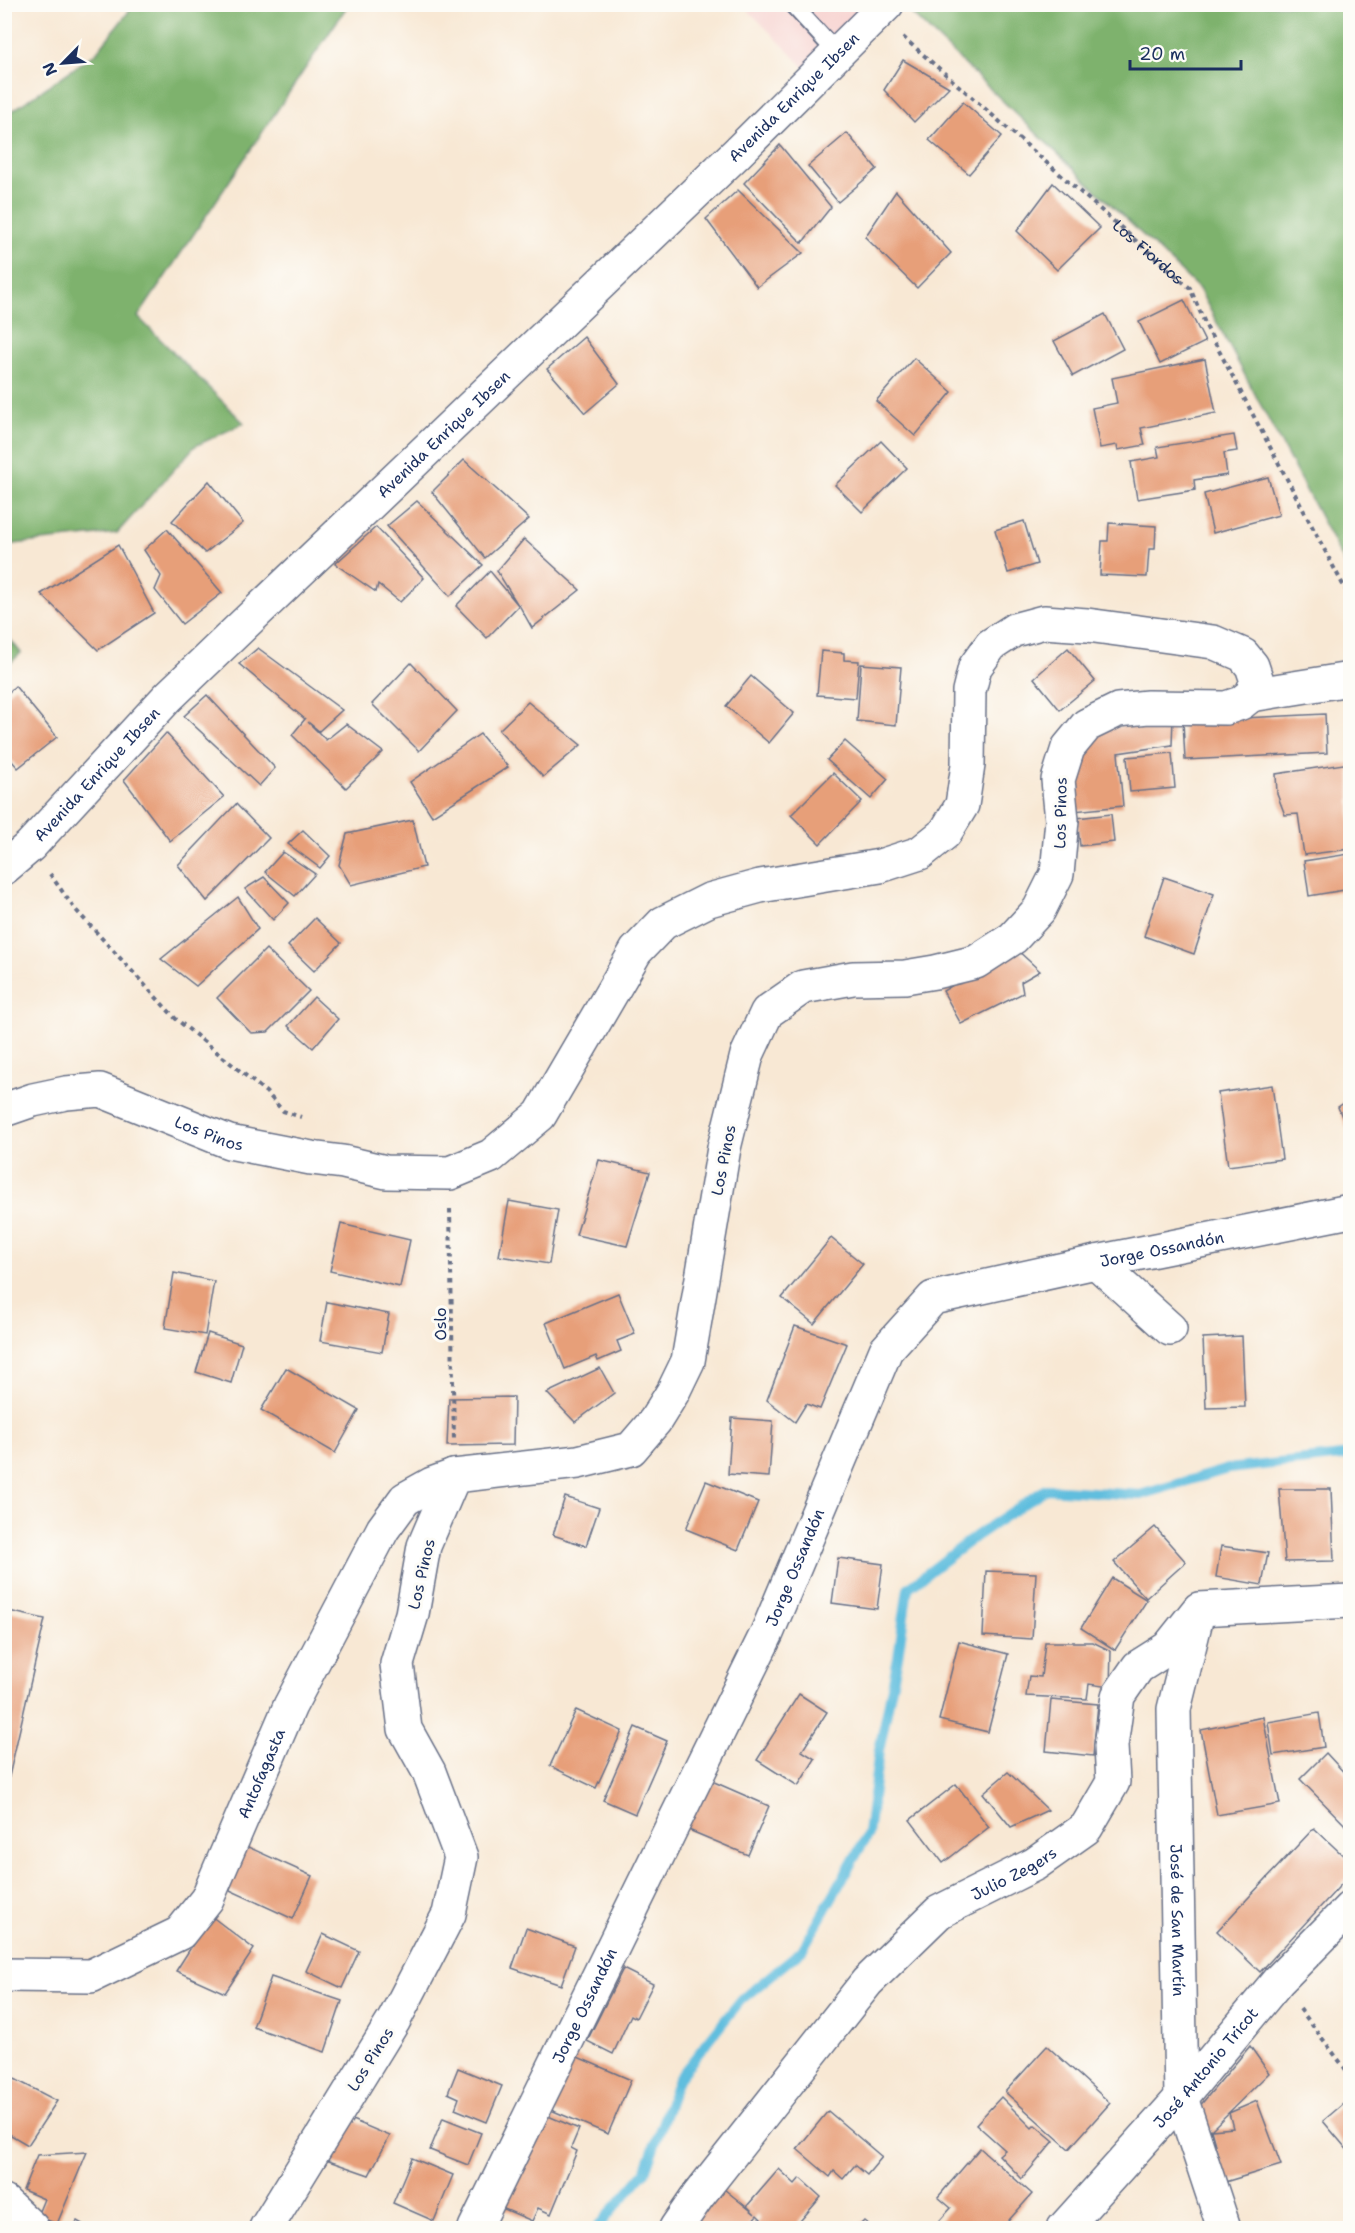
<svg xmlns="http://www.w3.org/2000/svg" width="1355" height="2233" font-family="'Shantell Sans',sans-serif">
	<rect width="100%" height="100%" fill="#fdfcf7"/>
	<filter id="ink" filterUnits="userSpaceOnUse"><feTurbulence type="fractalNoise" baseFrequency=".0167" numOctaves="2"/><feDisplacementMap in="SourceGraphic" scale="12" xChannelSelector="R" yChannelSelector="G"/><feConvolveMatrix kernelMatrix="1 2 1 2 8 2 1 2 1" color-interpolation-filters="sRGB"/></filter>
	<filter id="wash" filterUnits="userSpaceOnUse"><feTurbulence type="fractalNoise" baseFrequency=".008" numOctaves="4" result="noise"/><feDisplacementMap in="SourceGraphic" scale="24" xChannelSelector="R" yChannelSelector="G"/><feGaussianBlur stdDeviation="1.35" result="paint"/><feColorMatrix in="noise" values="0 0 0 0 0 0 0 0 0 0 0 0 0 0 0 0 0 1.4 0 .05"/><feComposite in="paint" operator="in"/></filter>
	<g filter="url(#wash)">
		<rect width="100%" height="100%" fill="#f8e8d4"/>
		<polygon fill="#f7d0ce" points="743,5 867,5 805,68"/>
		<g fill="#7eb26d" stroke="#4c7066" stroke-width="1.5">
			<polygon points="134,5 348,5 138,317 244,423 195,446 117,533 5,545 5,116 96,53"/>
			<polygon points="920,5 1350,5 1350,573 1199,289 912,14"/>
			<polygon points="5,633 21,653 5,668"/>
		</g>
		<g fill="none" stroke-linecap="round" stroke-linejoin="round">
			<polyline stroke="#60bede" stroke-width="10" points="597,2228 645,2172 678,2079 741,2000 802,1950 868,1834 879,1751 898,1657 908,1588 976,1536 1046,1489 1140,1495 1228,1469 1350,1455"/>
		</g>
		<g id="blocks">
			<g fill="#e79f79">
				<polygon points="903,60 949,87 914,122 884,90"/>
				<polygon points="963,102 1002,136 969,174 929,140"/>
				<polygon points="847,133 877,169 838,202 808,166"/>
				<polygon points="780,145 831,207 802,243 744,183"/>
				<polygon points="1053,183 1100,228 1057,270 1017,231"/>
				<polygon points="738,190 803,253 757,287 706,219"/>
				<polygon points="896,191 951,253 917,288 865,237"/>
				<polygon points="1184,300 1205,342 1160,364 1139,322"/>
				<polygon points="1105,314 1123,349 1073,376 1054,341"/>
				<polygon points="584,337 619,384 585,413 547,369"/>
				<polygon points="914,358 952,392 915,436 876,401"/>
				<polygon points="1205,359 1216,413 1141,428 1145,445 1118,450 1117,445 1100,448 1092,408 1117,403 1112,378"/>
				<polygon points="1234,435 1237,451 1224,453 1227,475 1194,480 1195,490 1137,499 1131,462 1159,457 1157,447"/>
				<polygon points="881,441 907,468 862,512 835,485"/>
				<polygon points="464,460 529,519 485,558 432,492"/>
				<polygon points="1268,477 1279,515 1213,533 1204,494"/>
				<polygon points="209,481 243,523 205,553 172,521"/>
				<polygon points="417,501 483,565 450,596 387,526"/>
				<polygon points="1024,521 1037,564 1008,573 995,530"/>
				<polygon points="1109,523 1156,526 1155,549 1149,549 1147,577 1100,575 1102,541 1108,541"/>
				<polygon points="376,527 424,578 400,602 378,584 376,592 335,564"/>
				<polygon points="167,529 222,593 182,624 155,590 161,576 144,550"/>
				<polygon points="524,539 580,590 532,628 519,605 487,638 456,606 490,571 518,605 497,571"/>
				<polygon points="118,545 154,613 98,650 41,594"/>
				<polygon points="258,648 342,710 319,731 308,722 326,740 346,724 383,752 346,788 292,735 305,719 239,664"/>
				<polygon points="1068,648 1095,681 1060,710 1034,678"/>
				<polygon points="821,651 844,653 844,660 859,661 856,698 817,695"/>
				<polygon points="411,663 457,711 419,751 372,704"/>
				<polygon points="861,664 901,667 896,725 857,721"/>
				<polygon points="751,676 794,713 769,743 726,706"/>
				<polygon points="15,686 57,737 18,768 4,752 4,697"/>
				<polygon points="207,695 275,768 259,786 184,716"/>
				<polygon points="528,702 581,745 543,777 499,730"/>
				<polygon points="1325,714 1327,753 1185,760 1183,721"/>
				<polygon points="1173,718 1172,745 1118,753 1123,806 1074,811 1072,753 1092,731"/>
				<polygon points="166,733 224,797 170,841 124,780"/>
				<polygon points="480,734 508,767 432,816 410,782"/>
				<polygon points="845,741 888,779 871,799 827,760"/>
				<polygon points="1172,753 1175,788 1130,792 1127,757"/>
				<polygon points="1350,763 1350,849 1304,855 1298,814 1285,815 1277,794 1276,774"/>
				<polygon points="833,773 862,801 820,844 791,815"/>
				<polygon points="236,804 269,838 207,901 178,865"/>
				<polygon points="1111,814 1114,842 1080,846 1077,818"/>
				<polygon points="413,820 424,867 351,885 339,865 347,834"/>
				<polygon points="303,830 330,856 320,868 288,844"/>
				<polygon points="283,852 315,874 295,896 265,872"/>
				<polygon points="1349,854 1350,889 1309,896 1304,861"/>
				<polygon points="264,877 289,903 273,920 245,889"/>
				<polygon points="1164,877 1214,894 1194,954 1144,936"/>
				<polygon points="238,897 258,929 196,986 161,959"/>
				<polygon points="315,918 341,943 314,971 288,946"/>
				<polygon points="1015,948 1040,971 1021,982 1023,993 961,1024 943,991"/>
				<polygon points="266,949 309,991 268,1032 251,1033 217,998"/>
				<polygon points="314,997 338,1019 313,1048 288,1026"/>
				<polygon points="1272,1085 1282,1159 1228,1166 1218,1093"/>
				<polygon points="1350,1099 1350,1136 1338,1107"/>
				<polygon points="599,1160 650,1172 627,1246 576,1235"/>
				<polygon points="509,1201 558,1210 549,1264 499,1256"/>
				<polygon points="341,1224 410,1240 400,1287 330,1271"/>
				<polygon points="831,1238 863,1264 814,1324 782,1298"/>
				<polygon points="174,1273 214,1281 205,1335 165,1328"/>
				<polygon points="618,1293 635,1334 617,1341 621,1351 598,1361 596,1356 565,1369 546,1323"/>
				<polygon points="327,1302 389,1314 382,1352 320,1341"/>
				<polygon points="795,1326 847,1344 820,1409 806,1404 795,1422 767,1400"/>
				<polygon points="208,1333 242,1344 231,1383 196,1372"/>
				<polygon points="1242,1336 1245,1407 1206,1408 1203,1338"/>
				<polygon points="286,1368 359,1410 335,1453 261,1410"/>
				<polygon points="600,1368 614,1393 575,1422 547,1393"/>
				<polygon points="514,1397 513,1445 447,1446 449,1398"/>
				<polygon points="732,1418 773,1421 769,1477 728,1474"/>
				<polygon points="706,1481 758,1502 738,1550 686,1529"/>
				<polygon points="1279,1489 1331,1489 1334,1561 1285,1562"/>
				<polygon points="565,1497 599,1508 586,1546 553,1535"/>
				<polygon points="1155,1527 1186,1562 1146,1598 1114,1562"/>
				<polygon points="1221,1546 1268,1553 1262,1585 1216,1577"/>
				<polygon points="838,1558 883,1564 877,1609 832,1603"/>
				<polygon points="986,1571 1036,1573 1032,1639 983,1636"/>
				<polygon points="1112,1578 1147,1600 1115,1650 1081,1628"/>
				<polygon points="4,1610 45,1619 5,1794 4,1794"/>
				<polygon points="959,1641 1008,1654 988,1732 939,1720"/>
				<polygon points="1045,1642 1093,1642 1111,1651 1110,1687 1089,1684 1087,1699 1026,1696 1029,1676 1041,1677"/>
				<polygon points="799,1694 827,1712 802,1751 815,1759 798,1786 757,1760"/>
				<polygon points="1051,1700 1098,1704 1093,1756 1046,1751"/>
				<polygon points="576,1710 622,1731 596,1788 550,1766"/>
				<polygon points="1319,1713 1324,1747 1273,1755 1268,1722"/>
				<polygon points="1263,1717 1280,1804 1217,1815 1201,1730"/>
				<polygon points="635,1727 667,1741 635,1814 603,1800"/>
				<polygon points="1326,1753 1350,1779 1350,1830 1300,1779"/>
				<polygon points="1008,1772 1048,1810 1011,1827 983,1793"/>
				<polygon points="705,1778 769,1806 748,1855 684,1828"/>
				<polygon points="956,1784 989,1827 943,1863 910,1820"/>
				<polygon points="1314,1828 1350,1862 1350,1875 1260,1972 1217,1931"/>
				<polygon points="237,1842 312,1876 293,1919 219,1885"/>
				<polygon points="211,1916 254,1949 225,1993 176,1971"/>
				<polygon points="526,1928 575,1946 561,1985 512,1968"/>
				<polygon points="323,1934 359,1951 342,1988 306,1971"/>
				<polygon points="623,1969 653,1984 636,2018 631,2015 613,2054 587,2041"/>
				<polygon points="271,1977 342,2001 325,2052 253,2027"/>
				<polygon points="1047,2046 1110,2103 1069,2149 1005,2092"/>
				<polygon points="1250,2046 1269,2073 1211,2130 1233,2128 1229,2113 1257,2101 1281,2165 1225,2182 1211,2130 1193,2114"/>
				<polygon points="573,2055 631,2080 608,2134 551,2110"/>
				<polygon points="458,2068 502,2086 487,2122 455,2109 459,2098 448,2093"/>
				<polygon points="7,2075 57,2101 28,2145 4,2131 4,2079"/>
				<polygon points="1001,2097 1032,2128 1035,2125 1054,2141 1022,2179 999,2155 1005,2150 976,2124"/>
				<polygon points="1350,2098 1350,2153 1323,2121"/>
				<polygon points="828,2111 882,2157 867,2175 855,2165 843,2179 834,2171 830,2177 797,2149"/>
				<polygon points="541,2113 579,2129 571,2148 577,2151 551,2214 538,2208 532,2221 502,2208"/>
				<polygon points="345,2117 390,2136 369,2175 323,2159"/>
				<polygon points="443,2118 481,2133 468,2165 430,2150"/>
				<polygon points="980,2148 1032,2194 1002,2228 933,2228 951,2208 938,2197"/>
				<polygon points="87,2152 57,2224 37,2216 44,2199 23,2190 37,2155"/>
				<polygon points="412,2158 453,2175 434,2221 393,2203"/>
				<polygon points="779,2169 795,2184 800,2178 821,2197 794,2228 752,2228 761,2219 757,2215 746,2228 684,2228 719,2185 755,2214 747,2206"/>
				<polygon points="77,2221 89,2228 73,2228"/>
				<polygon points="864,2221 873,2228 857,2228"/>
			</g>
		</g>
	</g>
	<g filter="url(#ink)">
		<use href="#blocks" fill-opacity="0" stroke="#687087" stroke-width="1.5"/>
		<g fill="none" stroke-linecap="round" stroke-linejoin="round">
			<g stroke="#687087" stroke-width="20">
				<polyline id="lane" points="792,4 838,54"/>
			</g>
			<g stroke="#687087" stroke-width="36">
				<g id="street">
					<polyline points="1251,695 1350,679"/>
					<path id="s2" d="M 4,1110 L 33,1100 L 66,1093 L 100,1090 L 229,1142 L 311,1158 L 343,1162 L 386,1172 L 450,1173 L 491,1156 L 540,1115 L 636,951 L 663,923 L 709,900 L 760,886 L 880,866 L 920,853 L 945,833 L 962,805 L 968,765 L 969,691 L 975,667 L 991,645 L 1014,630 L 1044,622 L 1087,625 L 1213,642 L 1243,655 L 1252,666 L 1257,681 L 1251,695 L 1241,703 L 1226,708 L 1148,707 L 1118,710 L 1087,725 L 1068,748 L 1058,780 L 1062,820 L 1057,874 L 1039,910 L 1013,938 L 976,962 L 935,972 L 905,977 L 853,978 L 803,987 L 767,1012 L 747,1055 L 724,1148 L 688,1361 L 673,1392 L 655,1421 L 631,1449 L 578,1462 L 454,1476 L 424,1546 L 412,1614 L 397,1664 L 405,1729 L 429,1772 L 461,1857 L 449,1914 L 394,2020 L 266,2228"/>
					<polyline points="1096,1262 1170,1329"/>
					<path id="s3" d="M 1196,1620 L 1174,1709 L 1181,2098 L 1224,2228"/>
					<path id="s4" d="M 4,1975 L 91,1976 L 180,1933 L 207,1899 L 290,1706 L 383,1529 L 405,1499 L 432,1484 L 454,1476"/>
					<polyline points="4,2202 32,2228"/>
					<path id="s5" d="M 475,2228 L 767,1633 L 886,1350 L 933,1298 L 1096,1262 L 1350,1211"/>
					<path id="s6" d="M 676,2228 L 698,2196 L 867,1982 L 939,1912 L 1035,1864 L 1086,1828 L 1113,1782 L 1111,1746 L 1118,1696 L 1138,1667 L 1168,1648 L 1199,1609 L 1350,1601"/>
					<path id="s7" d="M 1064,2228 L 1181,2098 L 1278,1981 L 1350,1908"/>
				</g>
			</g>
			<g stroke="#687087" stroke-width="36">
				<g id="secondary">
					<path id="s8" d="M 4,868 L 30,846 L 168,697 L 737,153 L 887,4"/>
				</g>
			</g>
			<g stroke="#687087" stroke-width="4" stroke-dasharray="4.5 4.5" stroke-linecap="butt">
				<path id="s1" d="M 903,37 L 1190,288 L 1207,328 L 1350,598"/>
				<polyline points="50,874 74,908 176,1019 266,1092 283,1111 301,1117"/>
				<polyline points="450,1209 454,1442"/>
				<polyline points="1300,2009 1350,2075"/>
			</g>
			<use href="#lane" stroke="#fff" stroke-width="16"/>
			<use href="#street" stroke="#fff" stroke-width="33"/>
			<use href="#secondary" stroke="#fff" stroke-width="33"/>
		</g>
	</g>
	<g text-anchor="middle" stroke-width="6" stroke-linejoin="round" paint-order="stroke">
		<g font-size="16" fill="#1b2f5e" stroke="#fdfcf7">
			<text dy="6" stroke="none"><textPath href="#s8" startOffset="1104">Avenida Enrique Ibsen</textPath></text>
			<text dy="6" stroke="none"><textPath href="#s1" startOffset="326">Los Fiordos</textPath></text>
			<text dy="6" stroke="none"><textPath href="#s8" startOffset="618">Avenida Enrique Ibsen</textPath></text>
			<text dy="6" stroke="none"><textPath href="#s8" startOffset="132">Avenida Enrique Ibsen</textPath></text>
			<text transform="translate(1060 813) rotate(-89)" y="6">Los Pinos</text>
			<text dy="6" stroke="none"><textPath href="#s2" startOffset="216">Los Pinos</textPath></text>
			<text transform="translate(723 1160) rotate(-79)" y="6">Los Pinos</text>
			<text dy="6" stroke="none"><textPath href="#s5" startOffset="1274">Jorge Ossandón</textPath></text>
			<text transform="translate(440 1324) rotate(-91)" y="6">Oslo</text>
			<text dy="6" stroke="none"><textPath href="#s5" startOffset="734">Jorge Ossandón</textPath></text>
			<text transform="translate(421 1574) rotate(-77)" y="6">Los Pinos</text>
			<text dy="6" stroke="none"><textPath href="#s4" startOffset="366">Antofagasta</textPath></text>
			<text dy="6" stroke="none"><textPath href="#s6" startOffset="496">Julio Zegers</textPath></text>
			<text dy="6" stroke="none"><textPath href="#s3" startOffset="303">José de San Martín</textPath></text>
			<text dy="6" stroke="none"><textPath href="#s5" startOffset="248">Jorge Ossandón</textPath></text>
			<text transform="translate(370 2059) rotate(-58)" y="6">Los Pinos</text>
			<text dy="6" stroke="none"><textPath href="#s7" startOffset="214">José Antonio Tricot</textPath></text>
		</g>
	</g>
	<rect width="1355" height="2233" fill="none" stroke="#fdfcf7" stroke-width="24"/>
	<g transform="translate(63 63) rotate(245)" stroke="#fdfcf7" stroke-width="4.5" paint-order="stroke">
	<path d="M0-4.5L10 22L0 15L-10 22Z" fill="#1b2f5e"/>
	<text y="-9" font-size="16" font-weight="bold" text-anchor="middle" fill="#1b2f5e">N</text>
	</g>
	<path d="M1130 60v9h111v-9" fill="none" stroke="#1b2f5e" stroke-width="3"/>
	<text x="1139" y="60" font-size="18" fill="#1b2f5e" stroke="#fdfcf7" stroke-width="4.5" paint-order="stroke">20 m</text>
</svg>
